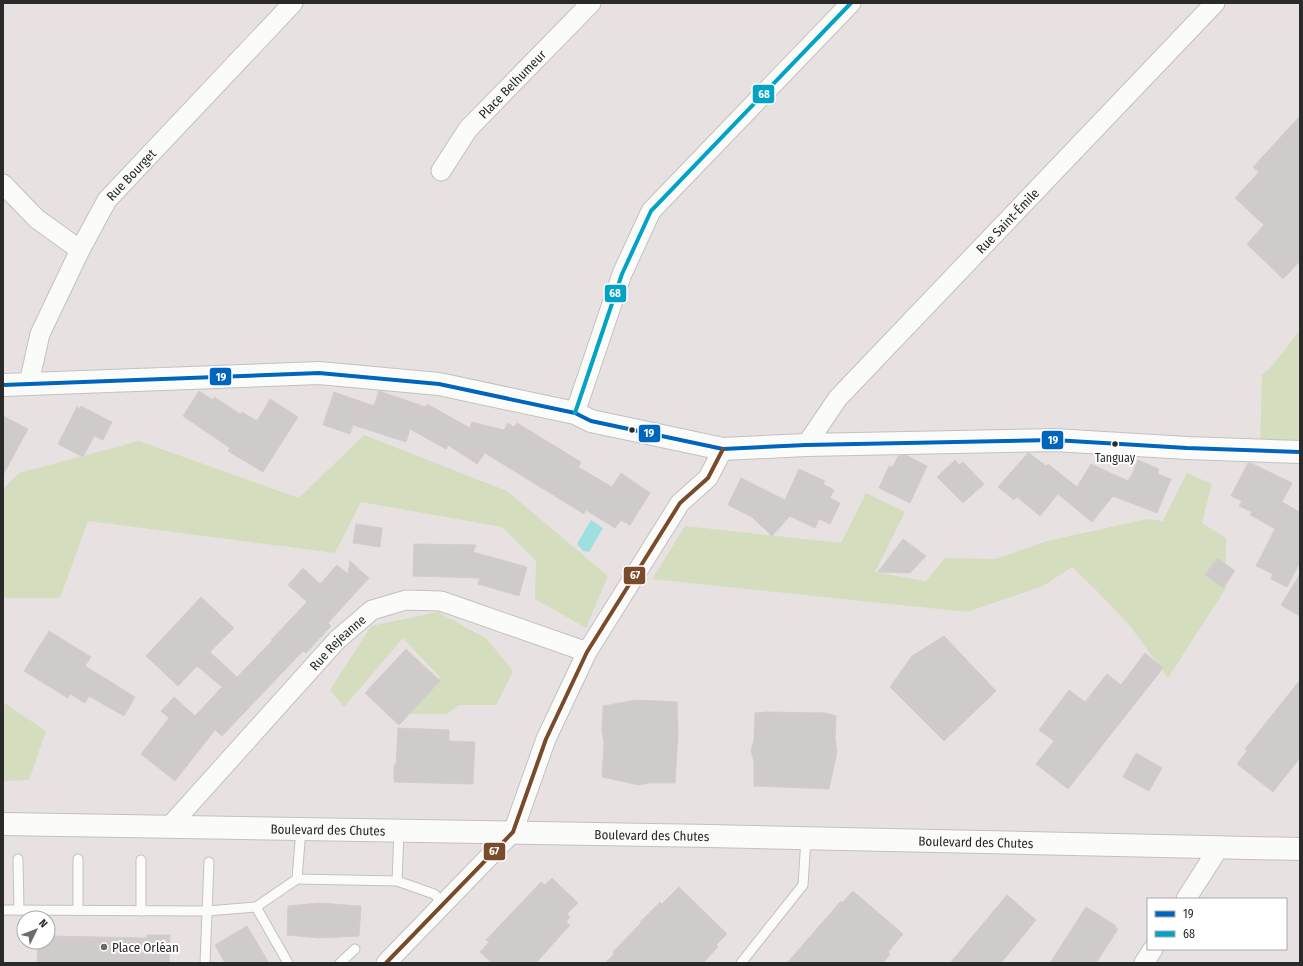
<svg xmlns="http://www.w3.org/2000/svg" width="1303" height="966" font-family="'Fira Sans Condensed',sans-serif">
	<rect width="100%" height="100%" fill="#e7e2e1"/>
	<g fill="#d4debe">
		<polygon points="1300,330 1300,452 1260,450 1262,375 1273,365"/>
		<polygon points="364,435 507,491 608,576 586,628 535,599 536,561 502,527 361,502 335,553 88,521 60,598 6,598 3,595 3,489 19,473 139,441 299,498"/>
		<polygon points="1187,473 1212,484 1202,523 1226,538 1226,588 1168,678 1130,626 1095,589 1072,567 1043,586 967,612 652,579 685,526 841,543 866,493 905,512 875,572 926,581 945,558 996,559 1047,541 1147,519 1163,521"/>
		<polygon points="438,612 487,639 513,671 496,705 459,705 447,714 410,714 440,677 403,638 344,707 330,690 371,626"/>
		<polygon points="3,702 46,731 29,780 3,781"/>
	</g>
	<polygon fill="#9ee0df" points="591,520 603,528 589,552 583,551 577,544"/>
	<g fill="#cfcbca" stroke="#d2cecd">
		<polygon points="1300,116 1300,261 1283,279 1247,244 1264,225 1235,198 1259,172 1253,167"/>
		<polygon points="199,391 213,400 214,397 240,414 242,412 257,421 270,399 298,417 263,472 228,451 230,448 183,416"/>
		<polygon points="379,391 426,407 427,404 470,428 472,422 504,430 508,423 514,427 517,423 581,462 578,467 612,487 621,473 650,493 630,525 621,520 615,528 586,510 584,514 485,453 477,464 448,445 446,449 410,429 406,442 353,425 350,434 323,425 334,392 374,406"/>
		<polygon points="81,406 112,422 103,440 94,436 83,457 58,444 77,407 80,409"/>
		<polygon points="3,416 28,429 3,475"/>
		<polygon points="1028,453 1029,453 1046,466 1048,464 1077,487 1091,464 1128,481 1130,477 1131,477 1138,460 1159,469 1158,474 1171,479 1157,513 1113,496 1092,522 1058,494 1040,516 1017,497 1014,500 998,487"/>
		<polygon points="906,455 927,466 910,503 879,488 889,466 893,467 898,456"/>
		<polygon points="955,460 959,465 963,462 984,484 963,503 937,477"/>
		<polygon points="1248,463 1251,463 1292,483 1282,502 1300,512 1300,562 1287,587 1271,579 1273,574 1256,566 1275,529 1250,515 1252,512 1239,506 1242,501 1231,496"/>
		<polygon points="799,469 825,481 823,484 834,490 830,498 840,503 830,524 819,519 815,528 790,516 772,536 752,517 728,505 741,478 785,500"/>
		<polygon points="356,524 382,528 380,547 353,543"/>
		<polygon points="903,539 926,556 910,573 878,572"/>
		<polygon points="414,544 476,545 473,552 527,567 519,596 478,584 480,578 413,576"/>
		<polygon points="1217,558 1235,571 1223,588 1205,575"/>
		<polygon points="350,561 369,578 328,623 331,626 306,653 303,651 222,736 215,730 175,781 141,754 169,718 161,711 174,697 195,716 222,687 197,666 178,686 146,656 201,597 234,628 210,652 237,677 272,641 271,640 307,602 288,585 303,568 320,584 337,565 348,574"/>
		<polygon points="1300,574 1300,616 1281,605"/>
		<polygon points="49,631 91,657 85,666 135,697 124,716 89,696 85,703 70,694 68,698 24,671"/>
		<polygon points="944,636 996,691 944,741 890,687 912,656"/>
		<polygon points="406,649 440,681 399,725 365,693"/>
		<polygon points="1145,653 1163,668 1068,789 1036,764 1054,741 1039,730 1069,690 1085,702 1107,674 1121,685"/>
		<polygon points="1300,680 1300,758 1273,792 1237,764 1247,751 1245,749"/>
		<polygon points="636,700 677,702 678,734 675,783 648,783 639,785 602,777 604,744 602,729 603,706"/>
		<polygon points="766,712 825,713 836,716 835,739 837,752 829,789 754,786 754,762 751,750 754,740 755,713"/>
		<polygon points="398,728 449,730 449,741 475,742 473,784 394,782 394,765 396,765"/>
		<polygon points="1136,753 1162,768 1149,791 1123,777"/>
		<polygon points="552,878 578,903 567,914 570,917 566,922 570,925 536,963 492,963 480,952 489,942 486,940 541,882 545,885"/>
		<polygon points="679,887 727,934 716,945 718,947 703,963 605,963 614,954 613,952 641,923 640,922 660,902 662,904"/>
		<polygon points="853,891 903,934 888,952 890,954 883,963 787,963 841,901 842,903"/>
		<polygon points="1007,895 1036,920 1001,963 950,963"/>
		<polygon points="319,903 361,906 359,936 319,938 287,935 288,906"/>
		<polygon points="1086,907 1116,926 1114,927 1118,929 1096,963 1050,963"/>
		<polygon points="247,926 269,963 225,963 215,945"/>
		<polygon points="147,935 170,935 169,963 37,963 38,942 48,942 48,936 147,938"/>
	</g>
	<g fill="none" stroke-linecap="round" stroke-linejoin="round">
		<g stroke="#c2c1c1" stroke-width="11">
			<g id="lane">
				<polyline points="18,859 19,910"/>
				<polyline points="78,859 78,910"/>
				<polyline points="141,860 141,911"/>
				<polyline points="297,879 397,881 434,894 444,903"/>
				<polyline points="397,881 399,831"/>
				<polyline points="256,907 288,963"/>
				<polyline points="3,910 207,911 256,907 297,879 301,829"/>
				<polyline points="205,963 209,862"/>
				<polyline points="340,963 355,949"/>
				<polyline points="741,963 803,885 806,838"/>
			</g>
		</g>
		<g stroke="#c2c1c1" stroke-width="21">
			<g id="street">
				<path id="s1" d="M 441,171 L 468,129 L 591,3"/>
				<polyline points="3,184 37,219 80,250"/>
				<path id="s2" d="M 29,383 L 40,334 L 80,250 L 107,200 L 293,3"/>
				<polyline points="575,413 622,274 651,211 851,3"/>
				<path id="s3" d="M 806,445 L 838,398 L 1215,3"/>
				<path id="s4" d="M 169,827 L 337,640 L 372,610 L 406,600 L 441,601 L 587,652"/>
				<polyline points="1186,899 1220,846"/>
				<polyline points="386,963 513,832 546,739 587,652 680,503 708,478 723,449"/>
				<polyline points="1144,963 1153,949"/>
			</g>
		</g>
		<g stroke="#c2c1c1" stroke-width="24">
			<g id="secondary">
				<polyline points="3,385 319,373 439,384 575,413 591,421 723,449 806,445 1054,440 1187,448 1300,452"/>
				<path id="s5" d="M 3,824 L 710,836 L 1300,849"/>
			</g>
		</g>
		<use href="#lane" stroke="#fbfbfa" stroke-width="9"/>
		<use href="#street" stroke="#fbfbfa" stroke-width="19"/>
		<use href="#secondary" stroke="#fbfbfa" stroke-width="22"/>
		<g stroke="#fff" stroke-width="7">
			<polyline id="bus-1" points="3,385 319,373 439,384 575,413 591,421 723,449 806,445 1054,440 1187,448 1300,452"/>
		</g>
		<g stroke="#fff" stroke-width="7">
			<polyline id="bus-2" points="575,413 622,274 651,211 851,3"/>
		</g>
		<g stroke="#fff" stroke-width="7">
			<polyline id="bus-3" points="386,963 513,832 546,739 587,652 680,503 708,478 723,449"/>
		</g>
		<use href="#bus-1" stroke="#0065bd" stroke-width="4"/>
		<use href="#bus-2" stroke="#02a3c6" stroke-width="4"/>
		<use href="#bus-3" stroke="#7a4b2a" stroke-width="4"/>
	</g>
	<g fill="#2a2a2a" stroke="#fff" stroke-width="1.5">
		<circle cx="632" cy="430" r="3.5"/>
		<circle cx="1115" cy="444" r="3.5"/>
	</g>
	<circle fill="#6c6a6a" stroke="#fff" stroke-width="1.5" cx="104" cy="947" r="4"/>
	<g text-anchor="middle" stroke-width="4" stroke-linejoin="round" paint-order="stroke">
		<g font-size="12" fill="#2a2a2a" stroke="#fff">
			<text x="1115" y="462">Tanguay</text>
		</g>
		<g font-size="13" fill="#2a2a2a" stroke="#fff">
			<text dy="5" stroke="none"><textPath href="#s1" startOffset="113">Place Belhumeur</textPath></text>
			<text dy="5" stroke="none"><textPath href="#s2" startOffset="235">Rue Bourget</textPath></text>
			<text dy="5" stroke="none"><textPath href="#s3" startOffset="302">Rue Saint-Émile</textPath></text>
			<text dy="5" stroke="none"><textPath href="#s4" startOffset="250">Rue Rejeanne</textPath></text>
			<text dy="5" stroke="none"><textPath href="#s5" startOffset="325">Boulevard des Chutes</textPath></text>
			<text dy="5" stroke="none"><textPath href="#s5" startOffset="649">Boulevard des Chutes</textPath></text>
			<text dy="5" stroke="none"><textPath href="#s5" startOffset="973">Boulevard des Chutes</textPath></text>
		</g>
		<g font-size="13" fill="#2a2a2a" stroke="#fff" text-anchor="start">
			<text x="112" y="952">Place Orléan</text>
		</g>
	</g>
	<g stroke="#fff" stroke-width="1.5">
		<rect x="752" y="84" width="23" height="20" rx="4" fill="#02a3c6"/>
		<rect x="604" y="284" width="23" height="19" rx="4" fill="#02a3c6"/>
		<rect x="209" y="367" width="23" height="19" rx="4" fill="#0065bd"/>
		<rect x="638" y="424" width="23" height="19" rx="4" fill="#0065bd"/>
		<rect x="1041" y="430" width="23" height="20" rx="4" fill="#0065bd"/>
		<rect x="623" y="566" width="23" height="19" rx="4" fill="#7a4b2a"/>
		<rect x="483" y="842" width="23" height="19" rx="4" fill="#7a4b2a"/>
	</g>
	<g font-size="11" text-anchor="middle" font-weight="bold" fill="#fff">
		<text x="764" y="98">68</text>
		<text x="615" y="297">68</text>
		<text x="221" y="381">19</text>
		<text x="649" y="437">19</text>
		<text x="1053" y="444">19</text>
		<text x="635" y="579">67</text>
		<text x="494" y="855">67</text>
	</g>
	<rect width="1303" height="966" fill="none" stroke="#2a2a2a" stroke-width="8"/>
	<rect x="1147" y="898" width="140" height="52" fill="#ffffff" stroke="#aaaaaa"/>
	<rect x="1155" y="911" width="20" height="6" fill="#0065bd" stroke="#aaaaaa"/>
	<text x="1183" y="918" font-size="12" fill="#2a2a2a">19</text>
	<rect x="1155" y="931" width="20" height="6" fill="#02a3c6" stroke="#aaaaaa"/>
	<text x="1183" y="938" font-size="12" fill="#2a2a2a">68</text>
	<g transform="translate(36 930) rotate(47)"><circle r="19" fill="#ffffff" stroke="#aaaaaa"/>
	<path d="M0-3L7 15L0 10L-7 15Z" fill="#6c6a6a"/>
	<text y="-6" font-size="11" font-weight="bold" text-anchor="middle" fill="#2a2a2a">N</text>
	</g>
</svg>
